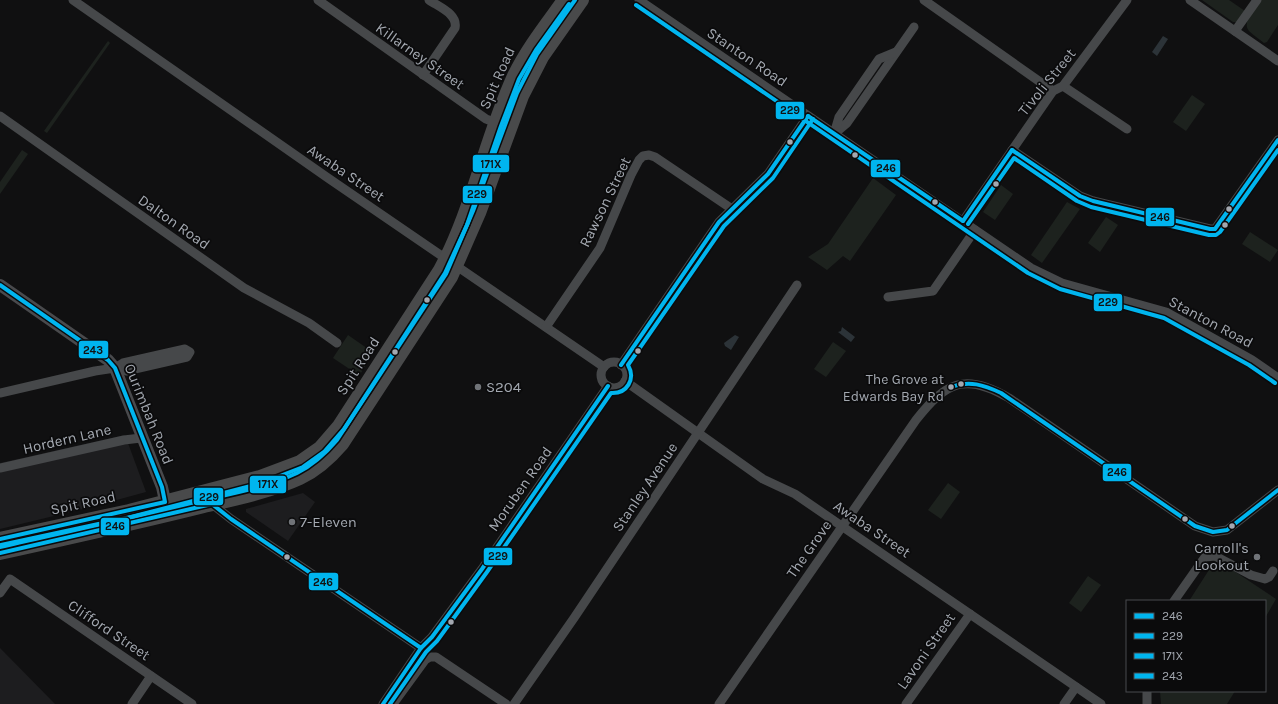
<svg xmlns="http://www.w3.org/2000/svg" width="1278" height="704" font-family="Karla,sans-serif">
	<rect width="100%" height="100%" fill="#101011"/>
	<g fill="#1d1d1f">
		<polygon points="125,435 146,492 91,507 0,529 0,463"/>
		<polygon points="303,493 315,502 288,541 246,512 246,509"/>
		<polygon points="0,648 55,704 0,704"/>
	</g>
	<g fill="#1d221e">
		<polygon points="1202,0 1229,0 1245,11 1237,22 1233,22"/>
		<path d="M 1261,0 L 1278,0 L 1278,25 L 1267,42 L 1264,43 C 1259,39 1253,35 1249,31 C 1241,22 1256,7 1261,0 Z"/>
		<polygon points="108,41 110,43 47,133 44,131"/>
		<polygon points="1192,95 1205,104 1186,131 1173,122"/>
		<polygon points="22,150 28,154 0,194 0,182"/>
		<polygon points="873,178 896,195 850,261 843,256 827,270 808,257 828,244"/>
		<polygon points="1001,185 1013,194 995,220 983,212"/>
		<polygon points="1067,202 1080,209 1042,263 1031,255"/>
		<polygon points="1106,217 1118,225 1100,252 1088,243"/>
		<polygon points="1250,232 1278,250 1270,262 1242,244"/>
		<polygon points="348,335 371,351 375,349 358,378 357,374 333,358"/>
		<polygon points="833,342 846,351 826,377 814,369"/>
		<polygon points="948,483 960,492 941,519 928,510"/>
		<polygon points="1216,559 1276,599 1265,618 1265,601 1189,601"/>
		<polygon points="1088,576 1101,585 1081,612 1069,603"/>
		<polygon points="1160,691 1235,691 1227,704 1161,704"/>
	</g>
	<g fill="#2c3338">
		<polygon points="1163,36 1168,39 1157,56 1152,52"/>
		<polygon points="842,327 855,337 851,342 838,332 841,331"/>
		<polygon points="735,335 739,337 731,350 725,346 724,343"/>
	</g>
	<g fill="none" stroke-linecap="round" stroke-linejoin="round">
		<g stroke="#46484a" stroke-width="9">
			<polyline points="73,0 328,178 604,367"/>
			<polyline points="318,0 486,119 510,128"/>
			<polyline points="639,0 1031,268 1062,283 1166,312 1252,360 1278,378"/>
			<polyline points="924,0 1053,91"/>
			<polyline points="1190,0 1278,61"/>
			<polyline points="1235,31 1257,0"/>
			<path d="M 423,75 L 455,28 C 458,14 439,7 429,0"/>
			<polyline points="1063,86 1127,129"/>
			<polyline points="0,116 244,288 309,323 337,343"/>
			<polyline points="834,134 847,123 914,27"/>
			<polyline points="834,134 839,117 879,59 896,52"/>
			<polyline points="1012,150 1080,196 1093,201 1210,229 1215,229 1278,140"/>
			<polyline points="963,221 1053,91 1063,86 1127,0"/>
			<polyline points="888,297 933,291 975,230"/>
			<polyline points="546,327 600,248 631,175 639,160 643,156 649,155 655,157 732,209"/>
			<circle cx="614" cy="375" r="13"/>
			<polyline points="621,365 719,222 768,174 808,116"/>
			<polyline points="625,381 763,479 795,494 1101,704"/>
			<polyline points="0,393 95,371 115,368 126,371 187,357 190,352 185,349 123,363 115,368"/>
			<polyline points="0,468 124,440 141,438"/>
			<polyline points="212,504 231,519 421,648"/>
			<polyline points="0,593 10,579 192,704"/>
			<polyline points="1174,601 1205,557 1215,556 1251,575 1265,579 1269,577 1273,571"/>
			<polyline points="1147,691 1147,704"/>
			<polyline points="132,704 151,676"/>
			<polyline points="383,704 421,648 432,637 482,569 608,386"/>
			<polyline points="393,704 425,660 430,657 436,657 506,704"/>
			<polyline points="514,704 574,618 797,285"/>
			<path d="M 719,704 L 916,420 C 946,382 965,372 1009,398 L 1195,526 L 1213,532 L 1227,530 L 1278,490"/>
			<polyline points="906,704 970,614"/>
			<polyline points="1064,704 1076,687"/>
		</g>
		<polyline stroke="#494a4d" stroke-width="12" points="0,285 108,360 115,368 162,487 167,510"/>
		<g stroke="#494a4b" stroke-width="14">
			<path d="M 0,539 L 129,511 L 260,477 L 300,462 L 320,448 L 339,426 L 440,270 C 473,209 485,139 514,76 C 527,49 546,25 564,0"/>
			<path d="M 0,553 C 68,538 136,523 204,506 C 235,499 272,491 300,478 C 317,470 330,458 342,444 L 451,277 L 479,213 L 522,96 L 542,57 L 582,0"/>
		</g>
		<g stroke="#0b0b0c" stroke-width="7">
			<g id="bus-1">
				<polyline points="808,116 963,221"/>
				<polyline points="1012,150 1080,196 1093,201 1210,229 1215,229 1278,140"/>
				<polyline points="963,221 1012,150"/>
				<polyline points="621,365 719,222 768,174 808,116"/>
				<path d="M 951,387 C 969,380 984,385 1001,393 L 1195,526 L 1213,532 L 1227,530 L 1278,490"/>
				<polyline points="0,553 212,504 231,519 421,648"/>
				<polyline points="383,704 421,648 432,637 482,569 608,386"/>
			</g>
		</g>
		<g stroke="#0b0b0c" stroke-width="7">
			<g id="bus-2">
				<polyline points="636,5 1028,273 1060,289 1164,318 1249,365 1275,383"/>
				<polyline points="968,224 1014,158 1077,201 1091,207 1209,235 1216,235 1220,232 1278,150"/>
				<polyline points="1,545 131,517 262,483 303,467 324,452 344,429 445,273 467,225 501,126 519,79 536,50 569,4"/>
				<path d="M 390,704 L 426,652 L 437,641 L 487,572 L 611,393 C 627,394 636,379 628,365 L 724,226 L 773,178 L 813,119"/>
			</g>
		</g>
		<g stroke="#0b0b0c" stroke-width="7">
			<path id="bus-3" d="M 0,547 C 65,532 130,518 195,502 C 230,494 265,488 297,473 C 313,465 326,453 337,440 L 446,274 L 473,211 L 517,93 L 537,54 L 575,0"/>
		</g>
		<g stroke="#0b0b0c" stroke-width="7">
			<polyline id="bus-4" points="0,285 108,360 115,368 162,487 165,502 0,539"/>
		</g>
		<use href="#bus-1" stroke="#00b5ef" stroke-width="4"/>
		<use href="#bus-2" stroke="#00b5ef" stroke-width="4"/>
		<use href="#bus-3" stroke="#00b5ef" stroke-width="4"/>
		<use href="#bus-4" stroke="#00b5ef" stroke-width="4"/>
	</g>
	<g fill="#a3a8b0" stroke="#0b0b0c" stroke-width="1.5">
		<circle cx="790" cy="142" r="3.5"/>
		<circle cx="855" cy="155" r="3.5"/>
		<circle cx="996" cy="184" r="3.5"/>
		<circle cx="935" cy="202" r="3.5"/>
		<circle cx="1229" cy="209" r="3.5"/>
		<circle cx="1225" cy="225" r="3.5"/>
		<circle cx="427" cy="300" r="3.5"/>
		<circle cx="638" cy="351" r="3.5"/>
		<circle cx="395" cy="352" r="3.5"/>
		<circle cx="961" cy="384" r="3.5"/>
		<circle cx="951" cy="387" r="3.5"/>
		<circle cx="1185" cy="519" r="3.5"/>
		<circle cx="1232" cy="526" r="3.5"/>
		<circle cx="287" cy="557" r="3.5"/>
		<circle cx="451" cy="622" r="3.5"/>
	</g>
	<g fill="#707378" stroke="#0b0b0c" stroke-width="1.5">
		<circle cx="478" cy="387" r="4"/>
		<circle cx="292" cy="522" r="4"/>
		<circle cx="1257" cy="557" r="4"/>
	</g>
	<g text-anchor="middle" stroke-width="3.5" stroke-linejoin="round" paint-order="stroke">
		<g font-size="14" fill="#a3a8b0" stroke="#0b0b0c" text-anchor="end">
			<text x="944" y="384">The Grove at<tspan x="944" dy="17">Edwards Bay Rd</tspan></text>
		</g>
		<g font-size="15" fill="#a3a8b0" stroke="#0b0b0c">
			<text transform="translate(420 56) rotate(35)" y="5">Killarney Street</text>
			<text transform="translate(747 57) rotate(34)" y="5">Stanton Road</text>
			<text transform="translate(497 78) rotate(-66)" y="5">Spit Road</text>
			<text transform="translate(1047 82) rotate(-51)" y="5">Tivoli Street</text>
			<text transform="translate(346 173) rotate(34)" y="5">Awaba Street</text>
			<text transform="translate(605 202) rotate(-64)" y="5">Rawson Street</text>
			<text transform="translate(174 222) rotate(35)" y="5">Dalton Road</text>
			<text transform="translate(1211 322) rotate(28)" y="5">Stanton Road</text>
			<text transform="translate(358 366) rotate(-57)" y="5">Spit Road</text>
			<text transform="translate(149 414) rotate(68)" y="5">Ourimbah Road</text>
			<text transform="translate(67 439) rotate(-13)" y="5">Hordern Lane</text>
			<text transform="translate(645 487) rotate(-56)" y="5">Stanley Avenue</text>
			<text transform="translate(520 489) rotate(-55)" y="5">Moruben Road</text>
			<text transform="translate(83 503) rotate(-12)" y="5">Spit Road</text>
			<text transform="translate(872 529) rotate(34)" y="5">Awaba Street</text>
			<text transform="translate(809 549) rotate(-55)" y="5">The Grove</text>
			<text transform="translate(109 630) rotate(34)" y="5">Clifford Street</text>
			<text transform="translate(926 651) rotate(-55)" y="5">Lavoni Street</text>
		</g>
		<g font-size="15" fill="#a3a8b0" stroke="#0b0b0c" text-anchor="start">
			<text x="486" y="392">S204</text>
			<text x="300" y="527">7-Eleven</text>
			<text x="1249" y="553" text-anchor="end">Carroll's<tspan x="1249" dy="17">Lookout</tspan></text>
		</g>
	</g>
	<g stroke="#0b0b0c" stroke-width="1.5">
		<rect x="775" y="101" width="30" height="19" rx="4" fill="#00b5ef"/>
		<rect x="472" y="154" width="38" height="19" rx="4" fill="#00b5ef"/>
		<rect x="870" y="159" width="31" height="19" rx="4" fill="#00b5ef"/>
		<rect x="462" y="185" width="31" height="19" rx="4" fill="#00b5ef"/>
		<rect x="1145" y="207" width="30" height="20" rx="4" fill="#00b5ef"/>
		<rect x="1093" y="293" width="30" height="19" rx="4" fill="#00b5ef"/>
		<rect x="78" y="340" width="31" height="19" rx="4" fill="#00b5ef"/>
		<rect x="1102" y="463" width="30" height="19" rx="4" fill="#00b5ef"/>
		<rect x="249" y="475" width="38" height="19" rx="4" fill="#00b5ef"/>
		<rect x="193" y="487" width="31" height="19" rx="4" fill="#00b5ef"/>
		<rect x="100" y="517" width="30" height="19" rx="4" fill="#00b5ef"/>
		<rect x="483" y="547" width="30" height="19" rx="4" fill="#00b5ef"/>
		<rect x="308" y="572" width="31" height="19" rx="4" fill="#00b5ef"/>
	</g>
	<g font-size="11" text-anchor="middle" font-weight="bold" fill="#111">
		<text x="790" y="114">229</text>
		<text x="491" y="168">171X</text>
		<text x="886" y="172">246</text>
		<text x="477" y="198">229</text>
		<text x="1160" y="221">246</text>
		<text x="1108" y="306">229</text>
		<text x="93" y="354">243</text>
		<text x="1117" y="476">246</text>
		<text x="268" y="488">171X</text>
		<text x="209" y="501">229</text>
		<text x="115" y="530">246</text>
		<text x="498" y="560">229</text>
		<text x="323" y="586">246</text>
	</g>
	<rect x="1126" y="600" width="140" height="92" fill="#0b0b0c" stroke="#484a4e"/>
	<rect x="1134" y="613" width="20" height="6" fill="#00b5ef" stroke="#484a4e"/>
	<text x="1162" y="620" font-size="12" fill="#a3a8b0">246</text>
	<rect x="1134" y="633" width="20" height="6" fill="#00b5ef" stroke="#484a4e"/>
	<text x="1162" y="640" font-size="12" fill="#a3a8b0">229</text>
	<rect x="1134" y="653" width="20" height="6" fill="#00b5ef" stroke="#484a4e"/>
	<text x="1162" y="660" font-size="12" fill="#a3a8b0">171X</text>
	<rect x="1134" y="673" width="20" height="6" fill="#00b5ef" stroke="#484a4e"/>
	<text x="1162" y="680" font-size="12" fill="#a3a8b0">243</text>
</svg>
